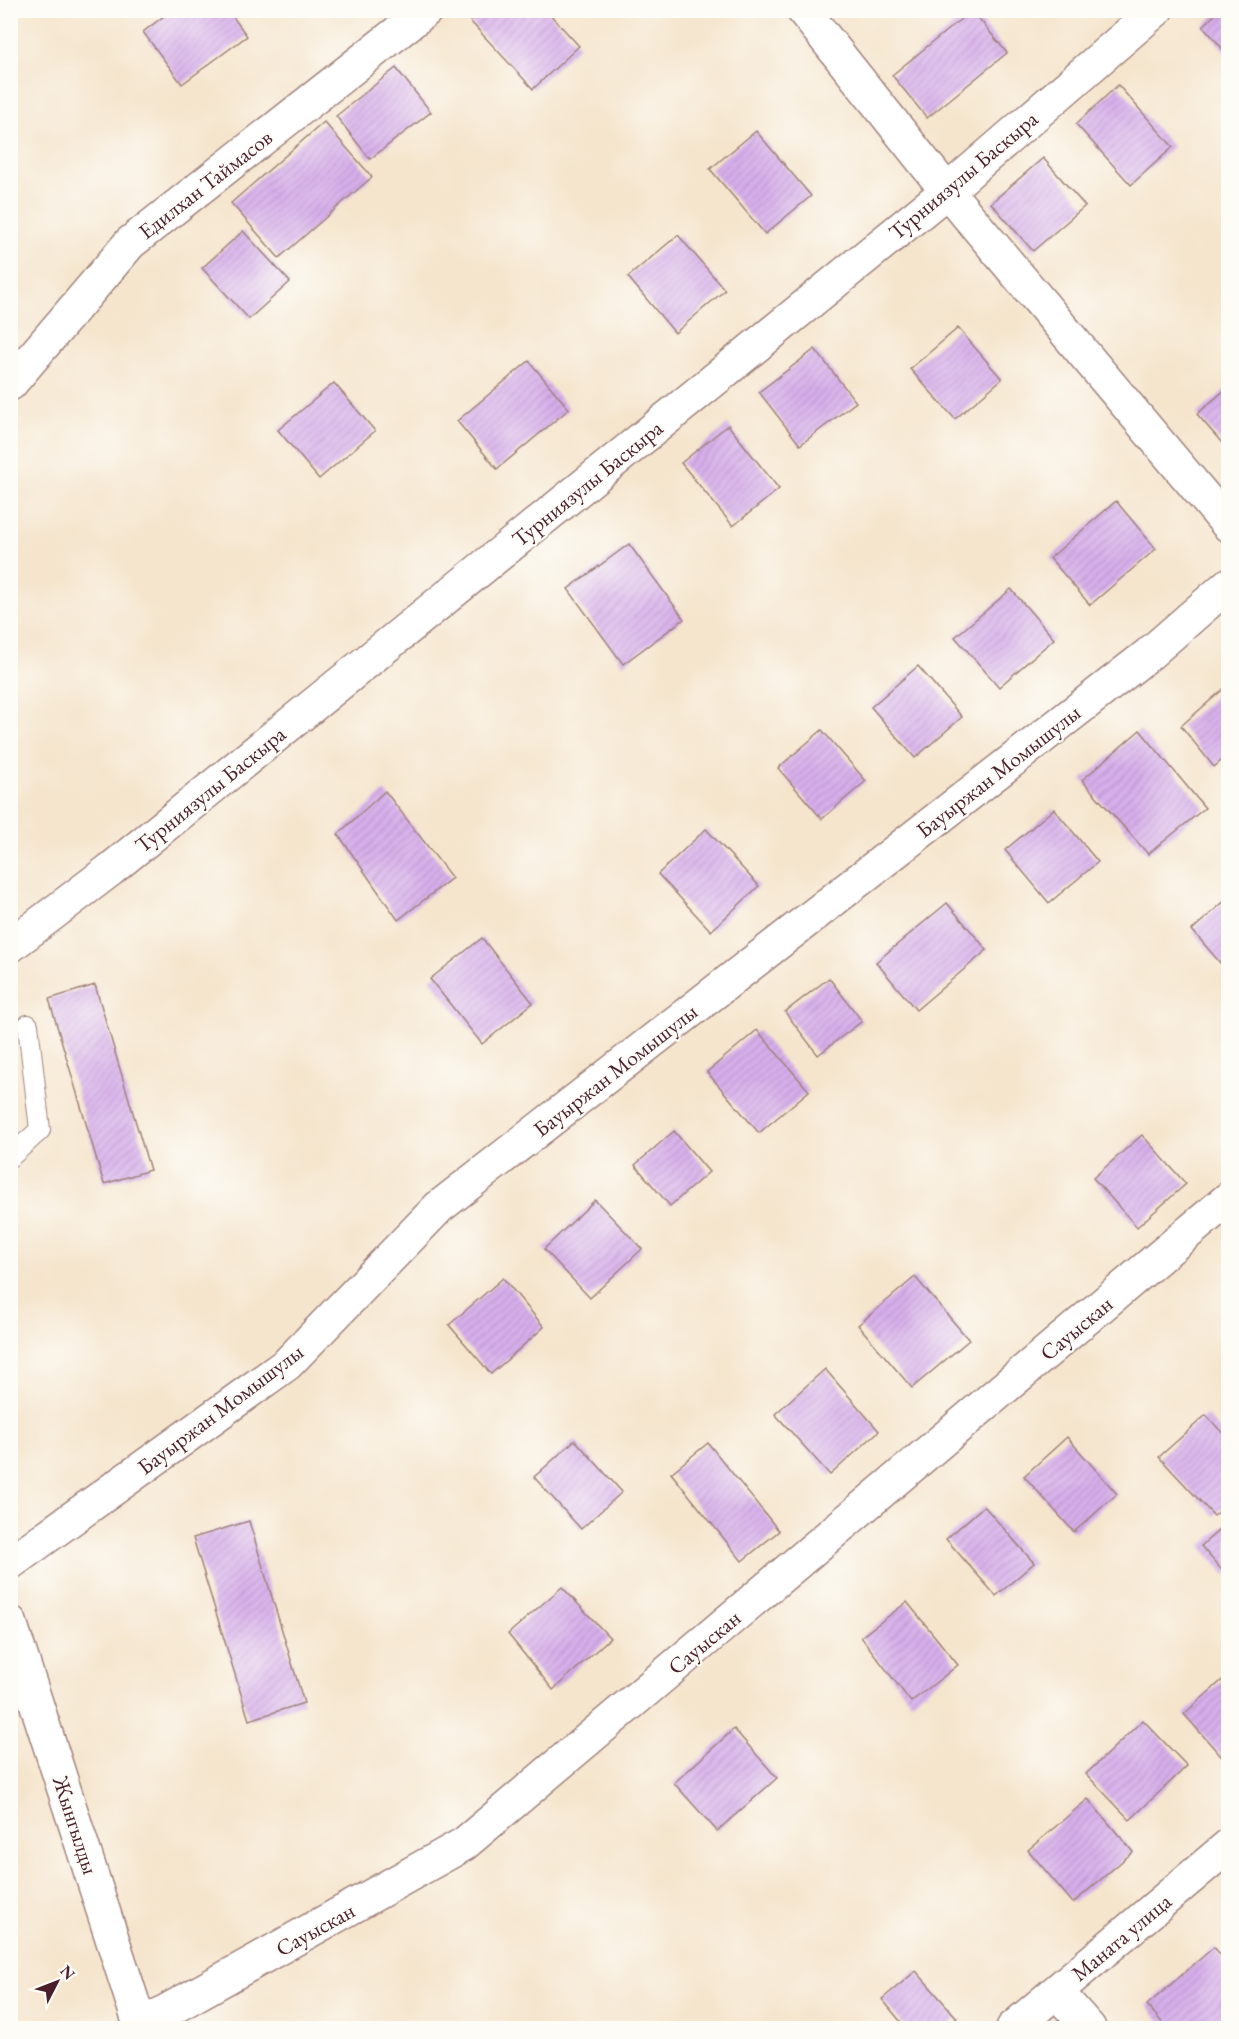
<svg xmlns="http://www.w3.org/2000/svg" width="1239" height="2039" font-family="'EB Garamond',serif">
	<defs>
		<pattern id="building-hatch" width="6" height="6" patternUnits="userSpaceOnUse" patternTransform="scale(1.5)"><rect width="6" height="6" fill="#d7afeb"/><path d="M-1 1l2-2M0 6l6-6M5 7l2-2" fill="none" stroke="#ba96ca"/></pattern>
	</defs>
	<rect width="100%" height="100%" fill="#fdfcf7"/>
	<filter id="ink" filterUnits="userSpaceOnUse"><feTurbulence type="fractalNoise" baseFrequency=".0167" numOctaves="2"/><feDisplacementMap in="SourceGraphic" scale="12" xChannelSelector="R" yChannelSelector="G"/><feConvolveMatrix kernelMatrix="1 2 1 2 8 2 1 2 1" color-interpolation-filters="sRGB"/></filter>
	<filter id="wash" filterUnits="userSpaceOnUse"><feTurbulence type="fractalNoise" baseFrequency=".008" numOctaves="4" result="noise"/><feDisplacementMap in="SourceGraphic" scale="24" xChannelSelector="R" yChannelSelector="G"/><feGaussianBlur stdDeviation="1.35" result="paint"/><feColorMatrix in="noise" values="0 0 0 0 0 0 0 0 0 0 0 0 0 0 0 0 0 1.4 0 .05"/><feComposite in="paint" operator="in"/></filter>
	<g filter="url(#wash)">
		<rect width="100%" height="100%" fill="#f5e5cd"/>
		<g id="blocks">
			<g fill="url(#building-hatch)">
				<polygon points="172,10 228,10 247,36 182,84 143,32"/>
				<polygon points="481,10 546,10 579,46 533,89 470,21"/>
				<polygon points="972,10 1007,53 927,118 892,75"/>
				<polygon points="1220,10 1228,10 1228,55 1203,26"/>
				<polygon points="396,68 431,112 370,159 336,116"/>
				<polygon points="1118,85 1173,147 1131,185 1076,124"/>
				<polygon points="324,122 372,177 279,258 231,203"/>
				<polygon points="756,131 811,196 765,234 710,169"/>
				<polygon points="1043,158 1085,206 1033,251 991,203"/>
				<polygon points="243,231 290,282 249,319 202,268"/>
				<polygon points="678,235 725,290 675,333 628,277"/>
				<polygon points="958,328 1002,379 955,419 910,369"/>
				<polygon points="815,349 856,402 800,445 759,392"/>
				<polygon points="529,361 569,409 497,469 457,421"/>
				<polygon points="334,383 375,431 319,479 278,430"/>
				<polygon points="1228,387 1228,450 1197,414"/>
				<polygon points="728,425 779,489 733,526 681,463"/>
				<polygon points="1116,501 1156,549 1090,605 1050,558"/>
				<polygon points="629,544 684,619 623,664 568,589"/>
				<polygon points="1011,589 1054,639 999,687 955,637"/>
				<polygon points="918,666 962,717 915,758 871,707"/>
				<polygon points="1228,685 1228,755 1214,767 1181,726"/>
				<polygon points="822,730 866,781 822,819 778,768"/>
				<polygon points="1140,730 1205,808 1148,854 1082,780"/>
				<polygon points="385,791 452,878 398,920 338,834"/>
				<polygon points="1054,809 1098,862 1049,903 1005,850"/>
				<polygon points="706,829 759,886 711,931 658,874"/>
				<polygon points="1228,898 1228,972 1192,930"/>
				<polygon points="947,903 987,950 916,1010 876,962"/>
				<polygon points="482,938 533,1003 482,1044 430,979"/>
				<polygon points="829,978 862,1021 818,1055 785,1012"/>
				<polygon points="95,985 150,1170 104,1184 49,999"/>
				<polygon points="757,1030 809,1091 759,1133 707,1072"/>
				<polygon points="674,1131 709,1172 670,1206 635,1165"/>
				<polygon points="1142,1135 1186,1184 1137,1227 1093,1178"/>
				<polygon points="595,1200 642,1249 590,1298 544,1249"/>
				<polygon points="915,1277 969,1340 912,1388 858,1325"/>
				<polygon points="503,1278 544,1327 491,1374 449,1325"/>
				<polygon points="825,1369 879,1431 830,1475 775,1414"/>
				<polygon points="1206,1415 1228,1439 1228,1503 1214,1516 1159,1457"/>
				<polygon points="1067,1437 1117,1494 1074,1532 1024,1476"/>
				<polygon points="575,1440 622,1492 581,1529 534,1477"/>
				<polygon points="708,1443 779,1531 742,1561 671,1473"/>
				<polygon points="984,1506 1034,1563 996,1596 946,1539"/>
				<polygon points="249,1521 304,1703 249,1720 193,1538"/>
				<polygon points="1228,1522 1228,1573 1226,1575 1201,1546"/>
				<polygon points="562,1587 610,1638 553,1690 508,1634"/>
				<polygon points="907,1602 958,1665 911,1702 861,1637"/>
				<polygon points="1228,1675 1228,1764 1184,1714"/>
				<polygon points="1143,1720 1187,1766 1130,1820 1086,1774"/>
				<polygon points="734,1729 777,1778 717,1831 674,1783"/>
				<polygon points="1088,1799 1133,1852 1073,1903 1028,1850"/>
				<polygon points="1214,1947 1228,1964 1228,2016 1214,2028 1167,2028 1147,2005"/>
				<polygon points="916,1971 957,2018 945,2028 906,2028 882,1999"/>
			</g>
		</g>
	</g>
	<g filter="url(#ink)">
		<use href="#blocks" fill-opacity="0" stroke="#a0827c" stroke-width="1.5"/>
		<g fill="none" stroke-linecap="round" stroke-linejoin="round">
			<g stroke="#a0827c" stroke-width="22">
				<polyline id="lane" points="10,1157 40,1130 28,1025"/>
			</g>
			<g stroke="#a0827c" stroke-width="36">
				<g id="street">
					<polyline points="803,10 947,191 1228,525"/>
					<polyline points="10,384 130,243 426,10"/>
					<polyline points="10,946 110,870 947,191 1156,10"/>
					<polyline points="10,1563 287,1364 439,1207 1149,654 1228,585"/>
					<polyline points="1057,1992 1089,2028"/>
					<polyline points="140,2026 464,1844 1228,1199"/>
					<polyline points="1013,2028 1228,1846"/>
				</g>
			</g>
			<g stroke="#a0827c" stroke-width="36">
				<polyline id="secondary" points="10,1622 141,2028"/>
			</g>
			<use href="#lane" stroke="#fff" stroke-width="20"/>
			<use href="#street" stroke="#fff" stroke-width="33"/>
			<use href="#secondary" stroke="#fff" stroke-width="33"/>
		</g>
	</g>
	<g text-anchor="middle" stroke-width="4.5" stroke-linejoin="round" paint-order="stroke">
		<g font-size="22" fill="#4a1f2b" stroke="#fdfcf7">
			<text transform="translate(963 175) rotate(-40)" y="8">Турниязулы Баскыра</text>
			<text transform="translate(205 184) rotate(-38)" y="8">Едилхан Таймасов</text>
			<text transform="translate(587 483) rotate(-39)" y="8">Турниязулы Баскыра</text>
			<text transform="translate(998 771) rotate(-38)" y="8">Бауыржан Момышулы</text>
			<text transform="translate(210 789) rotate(-39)" y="8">Турниязулы Баскыра</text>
			<text transform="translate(615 1070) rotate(-38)" y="8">Бауыржан Момышулы</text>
			<text transform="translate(1076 1328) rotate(-40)" y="8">Сауыскан</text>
			<text transform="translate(220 1409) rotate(-37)" y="8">Бауыржан Момышулы</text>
			<text transform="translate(704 1642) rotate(-40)" y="8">Сауыскан</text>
			<text transform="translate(76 1825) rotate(72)" y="8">Жынгылды</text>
			<text transform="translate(315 1929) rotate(-29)" y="8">Сауыскан</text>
			<text transform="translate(1121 1937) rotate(-40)" y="8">Маната улица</text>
		</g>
	</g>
	<rect width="1239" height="2039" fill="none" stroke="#fdfcf7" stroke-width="36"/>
	<g transform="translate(57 1982) rotate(48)" stroke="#fdfcf7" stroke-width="4.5" paint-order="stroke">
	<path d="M0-4.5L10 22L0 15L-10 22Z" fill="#4a1f2b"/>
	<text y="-9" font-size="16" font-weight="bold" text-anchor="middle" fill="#4a1f2b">N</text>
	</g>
</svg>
